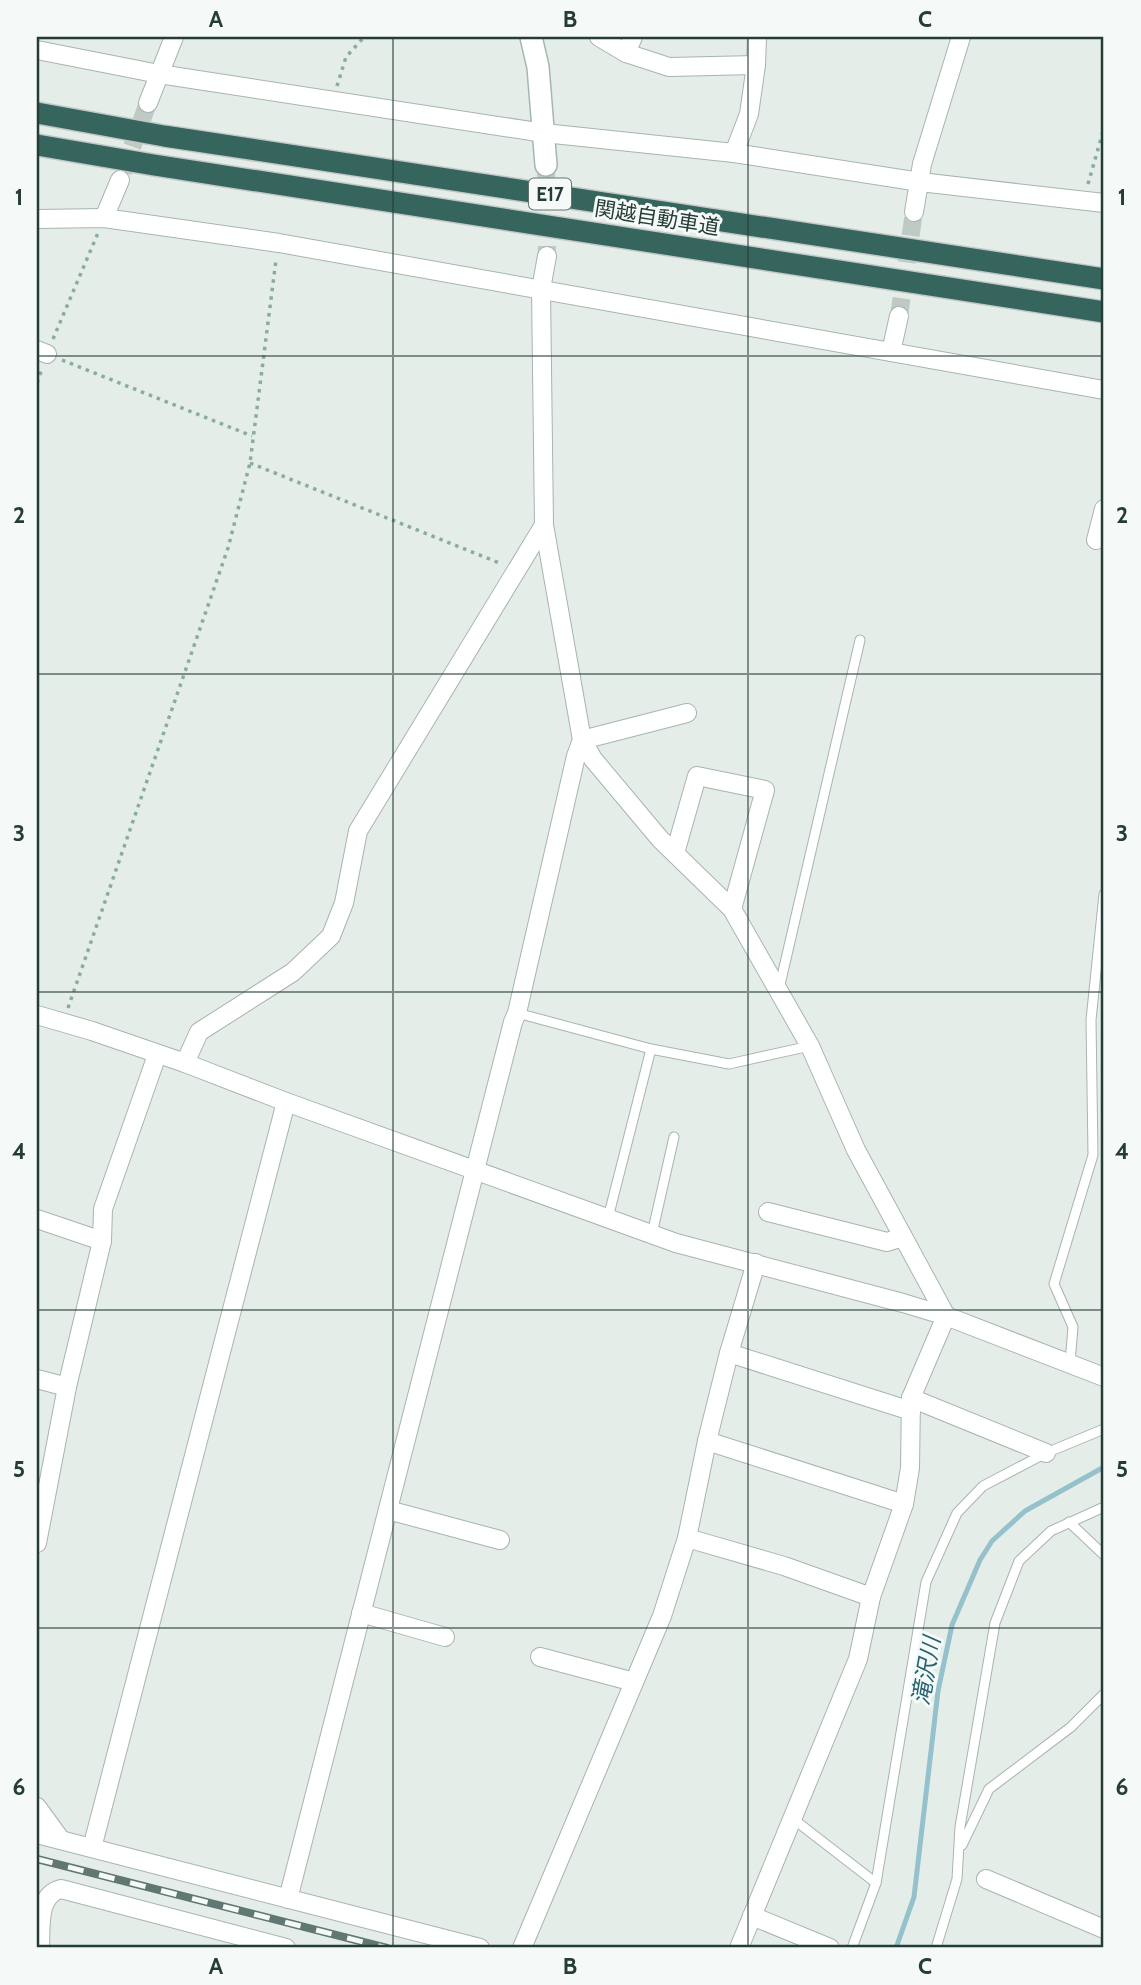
<svg xmlns="http://www.w3.org/2000/svg" width="1141" height="1985" font-family="Cabin,'Noto Sans JP',sans-serif">
	<rect width="100%" height="100%" fill="#e5ede9"/>
	<g fill="none" stroke-linecap="round" stroke-linejoin="round">
		<polyline stroke="#94c1cb" stroke-width="5" points="896,1948 914,1897 938,1691 952,1625 980,1560 992,1541 1025,1511 1104,1467"/>
		<g stroke="#bfcac5" stroke-width="18" stroke-dasharray="18 9" stroke-linecap="butt">
			<polyline points="546,165 547,256"/>
			<polyline points="123,172 148,103"/>
			<polyline points="899,316 914,212"/>
		</g>
		<g stroke="#a8b4b0" stroke-width="11">
			<g id="lane">
				<polyline points="779,989 860,640"/>
				<polyline points="517,1013 651,1049 729,1064 810,1046"/>
				<polyline points="608,1218 651,1049"/>
				<polyline points="652,1234 674,1137"/>
				<polyline points="1070,1363 1073,1327 1054,1284 1093,1155 1091,1020 1104,894"/>
				<polyline points="1069,1522 1104,1555"/>
				<polyline points="792,1818 876,1883"/>
				<polyline points="962,1845 989,1789 1071,1727 1104,1694"/>
				<polyline points="852,1948 876,1883 926,1582 957,1513 983,1486 1046,1453 1104,1429"/>
				<polyline points="936,1948 957,1879 960,1827 995,1623 1019,1561 1051,1531 1104,1507"/>
			</g>
		</g>
		<g stroke="#a8b4b0" stroke-width="20">
			<g id="street">
				<polyline points="599,37 626,53 633,37"/>
				<polyline points="37,50 159,74 544,133 734,153 920,182 1104,203"/>
				<polyline points="626,53 669,67 756,65"/>
				<polyline points="148,103 174,37"/>
				<polyline points="734,153 749,114 756,65 757,37"/>
				<polyline points="914,212 922,164 961,37"/>
				<polyline points="104,218 120,180"/>
				<polyline points="37,219 104,218 279,243 1104,390"/>
				<polyline points="547,256 541,289 544,525 582,740 593,759 660,839 732,909 810,1046 856,1150 946,1316 911,1398 910,1468 904,1504 871,1597 858,1659 739,1948"/>
				<polyline points="37,350 47,354"/>
				<polyline points="891,352 899,316"/>
				<polyline points="1096,540 1104,509"/>
				<polyline points="675,853 697,776 765,790 732,909"/>
				<polyline points="37,1015 92,1031 185,1063 286,1102 676,1243 903,1303 946,1316 1104,1377"/>
				<polyline points="185,1063 199,1032 293,972 331,936 344,903 358,831 544,525"/>
				<polyline points="768,1212 887,1242 903,1237"/>
				<polyline points="37,1219 102,1241"/>
				<polyline points="729,1353 911,1411"/>
				<polyline points="37,1379 67,1387"/>
				<polyline points="911,1398 1046,1453"/>
				<polyline points="707,1441 904,1504"/>
				<polyline points="388,1510 500,1540"/>
				<polyline points="687,1538 784,1566 871,1597"/>
				<polyline points="37,1543 67,1387 102,1241 103,1209 157,1055"/>
				<polyline points="361,1613 445,1637"/>
				<polyline points="540,1657 634,1682"/>
				<polyline points="37,1807 61,1840"/>
				<polyline points="37,1834 480,1948"/>
				<polyline points="92,1848 286,1102"/>
				<polyline points="986,1879 1104,1929"/>
				<polyline points="288,1899 513,1022 517,1013 576,756 582,740 687,713"/>
				<polyline points="752,1916 830,1948"/>
				<path d="M 40,1948 C 41,1927 37,1895 61,1889 L 286,1948"/>
				<polyline points="522,1948 662,1616 687,1538 707,1441 729,1353 756,1263"/>
			</g>
		</g>
		<g stroke="#a5b7b1" stroke-width="24">
			<polyline id="secondary" points="531,37 538,67 546,165"/>
		</g>
		<g stroke="#c2c8c7" stroke-width="24">
			<g id="highway">
				<polyline points="37,113 164,136 1104,279"/>
				<polyline points="37,145 154,165 1104,312"/>
			</g>
		</g>
		<g stroke="#89aca2" stroke-width="3.5" stroke-dasharray="3.5 5" stroke-linecap="butt">
			<polyline points="337,86 346,57 364,37"/>
			<polyline points="1088,184 1104,128"/>
			<polyline points="53,339 98,233"/>
			<polyline points="62,360 252,436"/>
			<polyline points="37,383 42,369"/>
			<polyline points="250,463 502,564"/>
			<polyline points="68,1008 228,548 250,463 276,260"/>
		</g>
		<use href="#lane" stroke="#fff" stroke-width="9"/>
		<use href="#street" stroke="#fff" stroke-width="18"/>
		<use href="#secondary" stroke="#fff" stroke-width="21"/>
		<use href="#highway" stroke="#35655d" stroke-width="21"/>
		<g stroke="#617872" stroke-width="8">
			<polyline id="rail" points="37,1859 387,1948"/>
		</g>
		<use href="#rail" stroke="#f5f9f7" stroke-width="5" stroke-dasharray="16" stroke-linecap="butt"/>
	</g>
	<path fill="none" stroke="#263c37" stroke-width="2" stroke-opacity="0.55" d="M 393,37 L 393,1948M 748,37 L 748,1948M 37,356 L 1104,356M 37,674 L 1104,674M 37,992 L 1104,992M 37,1310 L 1104,1310M 37,1628 L 1104,1628"/>
	<g text-anchor="middle" stroke-width="6" stroke-linejoin="round" paint-order="stroke">
		<rect fill="#f5f9f7" stroke="#647571" stroke-width="2" x="529" y="178.5" width="42" height="31" rx="5"/>
		<g font-size="19" font-weight="bold" fill="#263c37">
			<text x="550" y="201">E17</text>
		</g>
		<g font-size="21" fill="#263c37" stroke="#f5f9f7">
			<text transform="translate(657 218) rotate(9)" y="7">関越自動車道</text>
		</g>
		<g font-size="23" font-style="italic" fill="#276472" stroke="#f5f9f7">
			<text transform="translate(926 1671) rotate(-80)" y="8">滝沢川</text>
		</g>
	</g>
	<rect width="1141" height="1985" fill="none" stroke="#f5f9f7" stroke-width="77"/>
	<rect x="38" y="38" width="1064" height="1908" fill="none" stroke="#263c37" stroke-width="2.5"/>
	<g font-size="23" text-anchor="middle" font-weight="bold" fill="#263c37">
		<text x="216" y="27">A</text>
		<text x="570" y="27">B</text>
		<text x="925" y="27">C</text>
		<text x="19" y="205">1</text>
		<text x="1122" y="205">1</text>
		<text x="19" y="523">2</text>
		<text x="1122" y="523">2</text>
		<text x="19" y="841">3</text>
		<text x="1122" y="841">3</text>
		<text x="19" y="1159">4</text>
		<text x="1122" y="1159">4</text>
		<text x="19" y="1477">5</text>
		<text x="1122" y="1477">5</text>
		<text x="19" y="1795">6</text>
		<text x="1122" y="1795">6</text>
		<text x="216" y="1974">A</text>
		<text x="570" y="1974">B</text>
		<text x="925" y="1974">C</text>
	</g>
</svg>
